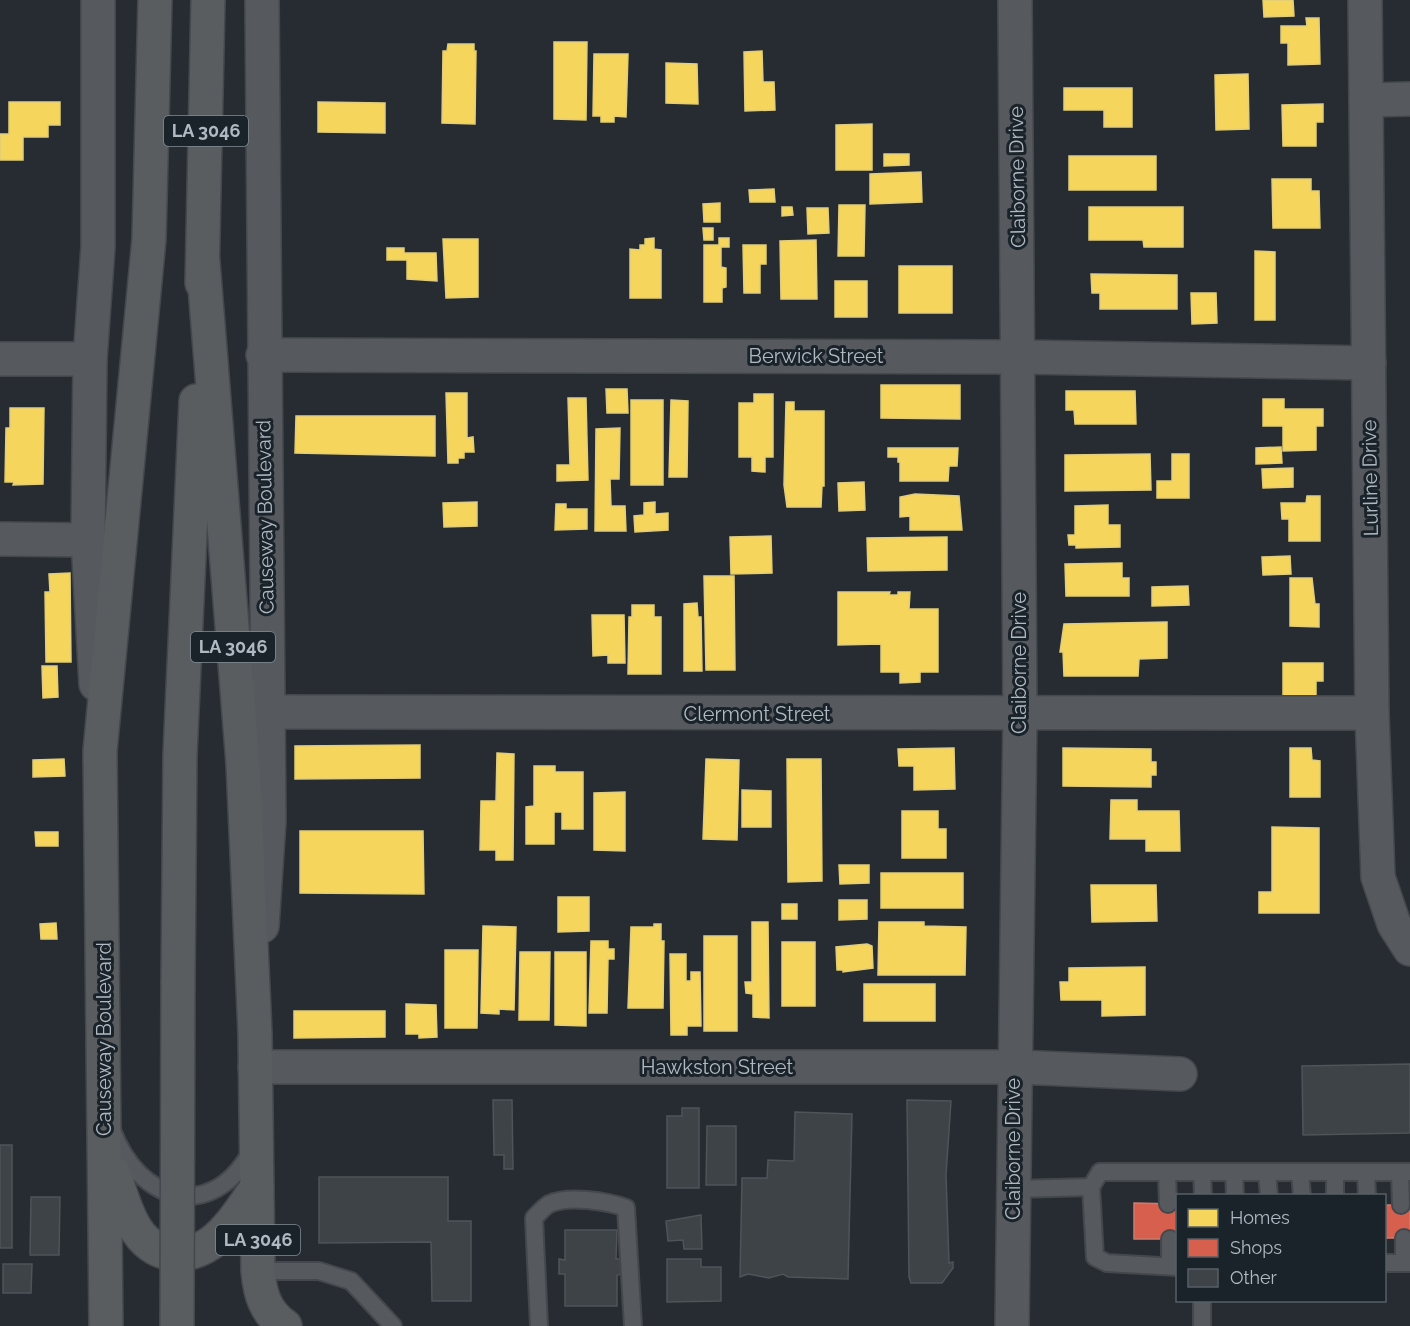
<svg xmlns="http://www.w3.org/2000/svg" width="1410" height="1326" font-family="Raleway,sans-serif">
	<rect width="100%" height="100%" fill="#262c31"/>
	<g fill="#f6d55c" stroke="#e1cd7b" stroke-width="1.5">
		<polygon points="1263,0 1293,0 1294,16 1264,17"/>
		<polygon points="1306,18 1319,18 1320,64 1288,65 1288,43 1281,43 1281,26 1307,26"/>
		<polygon points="554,42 587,42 586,120 554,119"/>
		<polygon points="448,44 474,44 474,51 476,51 475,124 442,123 443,51 447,51"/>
		<polygon points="762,51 763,82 774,82 775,110 745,111 744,52"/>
		<polygon points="594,54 628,54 626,117 614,116 614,122 601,122 601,116 593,116"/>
		<polygon points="666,63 697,64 698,104 666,103"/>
		<polygon points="1248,74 1249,129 1216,130 1215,75"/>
		<polygon points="1064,88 1132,88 1132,127 1104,127 1104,110 1064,110"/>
		<polygon points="9,102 60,102 60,125 48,125 48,137 23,137 23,160 0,160 0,134 9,134"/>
		<polygon points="318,102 385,103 385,133 318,132"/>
		<polygon points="1323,104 1323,122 1316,122 1316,146 1283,146 1282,105"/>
		<polygon points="872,124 872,170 836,170 836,125"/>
		<polygon points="884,154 909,154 909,165 884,166"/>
		<rect x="1069" y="156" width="87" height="34"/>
		<polygon points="921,172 922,202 870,204 870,174"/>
		<polygon points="1272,179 1311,179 1311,191 1319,191 1320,228 1273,228"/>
		<polygon points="774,189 775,202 750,202 749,190"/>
		<polygon points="720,203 720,222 704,222 703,204"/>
		<polygon points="839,205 865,205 864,256 838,256"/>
		<polygon points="782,207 792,207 793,215 782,216"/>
		<polygon points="1089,207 1183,207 1183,247 1144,247 1143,240 1089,240"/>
		<polygon points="807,208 828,208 829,233 808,234"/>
		<polygon points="703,228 713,228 713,240 704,240"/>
		<polygon points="654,238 654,249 661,250 661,298 630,298 630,249 640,250 640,245 645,245 645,239"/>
		<polygon points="719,238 729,238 729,247 721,247 721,267 726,268 726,287 722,288 722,302 704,302 704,245 719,245"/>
		<polygon points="443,239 478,239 478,297 446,298"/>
		<polygon points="816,240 817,299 781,299 780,241"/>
		<polygon points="743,245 766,245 766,264 760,264 760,293 744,293"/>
		<polygon points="387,248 404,248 404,253 436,253 437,281 407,279 407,260 387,260"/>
		<polygon points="1255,251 1275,252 1275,320 1255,320"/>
		<rect x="899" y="266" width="53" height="47"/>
		<polygon points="1091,274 1177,275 1177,309 1100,309 1100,293 1092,293"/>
		<rect x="835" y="281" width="32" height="36"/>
		<polygon points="1191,293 1216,293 1217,323 1192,324"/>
		<polygon points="881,385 960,385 960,419 881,418"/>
		<polygon points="606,389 627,389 628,413 607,413"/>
		<polygon points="1066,391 1135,391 1136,424 1075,424 1074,410 1066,410"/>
		<polygon points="446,393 467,393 467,438 473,437 474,452 464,452 464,458 458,458 458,463 448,463"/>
		<polygon points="754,394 773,394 773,457 765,457 765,472 752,471 752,457 739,457 739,403 754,403"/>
		<polygon points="568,398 586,398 588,480 557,481 557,465 570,465"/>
		<polygon points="1263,399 1284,399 1284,409 1323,409 1323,426 1316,426 1316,450 1283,451 1283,426 1263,426"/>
		<rect x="631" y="400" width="32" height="85"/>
		<polygon points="671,400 688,401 687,477 669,477"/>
		<polygon points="786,402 794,402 794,411 824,411 824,486 822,486 821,507 787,507 784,485"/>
		<polygon points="10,408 44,408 43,484 13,485 14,482 5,482 6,428 10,428"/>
		<polygon points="296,416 435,416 435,456 295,453"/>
		<polygon points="620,428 619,479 610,479 611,506 625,506 626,531 595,531 596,429"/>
		<polygon points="1281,447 1282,463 1256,464 1256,448"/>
		<polygon points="888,448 958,448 957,466 949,466 948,481 900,481 900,462 898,462 898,457 888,457"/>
		<polygon points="1150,454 1151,490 1065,491 1065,455"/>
		<polygon points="1172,454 1189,454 1189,498 1157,498 1157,481 1172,481"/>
		<polygon points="1293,468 1293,487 1263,488 1262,469"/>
		<polygon points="864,482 865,510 839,511 838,483"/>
		<polygon points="915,494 959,496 962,530 910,530 910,516 900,517 900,497"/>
		<polygon points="1307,496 1320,496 1320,541 1289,541 1289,519 1282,519 1281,503 1306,503"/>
		<polygon points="477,502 477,526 444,527 443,503"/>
		<polygon points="655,502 655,514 668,513 668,530 635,532 634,516 644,515 644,503"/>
		<polygon points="556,504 566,504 566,509 587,509 587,529 555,530"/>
		<polygon points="1108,505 1108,525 1120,525 1120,547 1076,548 1076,545 1069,545 1068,535 1075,535 1075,506"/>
		<polygon points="771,536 772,573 731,574 730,537"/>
		<polygon points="947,537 947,570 868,571 867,538"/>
		<polygon points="1290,556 1291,574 1263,575 1262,557"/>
		<polygon points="1122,563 1122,578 1129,578 1129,596 1066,596 1065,564"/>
		<polygon points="70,573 71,662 46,662 45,592 50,592 49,574"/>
		<polygon points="704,576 734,576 735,670 706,670"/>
		<polygon points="1290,578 1312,578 1315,604 1319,604 1319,627 1290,626"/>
		<polygon points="1188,586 1189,605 1152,606 1152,587"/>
		<polygon points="838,592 890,592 889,595 898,595 898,592 910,592 909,609 938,609 938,672 920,672 920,682 900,683 900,672 881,672 881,644 838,645"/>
		<polygon points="697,603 698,617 701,617 702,671 684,671 684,604"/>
		<polygon points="632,605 654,605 654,617 661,617 661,674 628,674 629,617 632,617"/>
		<polygon points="592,615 624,615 625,663 608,663 608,655 593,656"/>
		<polygon points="1167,622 1167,658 1139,659 1138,676 1064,676 1063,652 1060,652 1064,624"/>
		<polygon points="1283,663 1323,663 1323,681 1316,681 1316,705 1283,704"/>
		<polygon points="42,666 57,666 58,697 43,698"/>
		<polygon points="420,745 420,778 295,779 295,746"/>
		<polygon points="954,748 955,789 914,790 914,766 899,766 898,749"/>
		<polygon points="1063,748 1151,749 1151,762 1156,762 1156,775 1151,775 1151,787 1063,786"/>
		<polygon points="1290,748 1311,748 1312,760 1320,761 1320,797 1290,797"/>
		<polygon points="497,753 514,754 513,860 496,860 496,850 480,850 481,801 496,801"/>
		<polygon points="64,759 65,776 33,777 33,760"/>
		<polygon points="706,759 739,760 737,840 703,839"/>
		<polygon points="787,759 821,759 822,881 788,882"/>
		<polygon points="534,766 555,766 555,772 583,772 583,829 562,829 562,812 554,812 554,844 526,844 526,807 534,806"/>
		<polygon points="742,790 771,791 771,827 742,827"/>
		<polygon points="625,792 625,851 594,850 594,793"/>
		<polygon points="1111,800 1137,800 1137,811 1179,811 1180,851 1146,851 1146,839 1110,839"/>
		<polygon points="902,811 938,811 938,829 946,829 946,858 902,858"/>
		<polygon points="1272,827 1319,828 1319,913 1259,913 1259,892 1272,892"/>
		<polygon points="300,831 423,831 424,894 300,893"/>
		<polygon points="35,832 58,832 58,846 36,846"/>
		<polygon points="839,865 869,865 869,883 840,884"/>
		<rect x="881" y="873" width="82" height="35"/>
		<polygon points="1091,885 1156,885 1157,921 1092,922"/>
		<polygon points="558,897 589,897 589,931 558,932"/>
		<polygon points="839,900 867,900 867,919 839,920"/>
		<rect x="782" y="904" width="15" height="15"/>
		<polygon points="752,922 768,922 769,1018 753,1017 753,994 746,993 745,982 752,982"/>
		<polygon points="879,922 924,922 924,926 966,927 965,975 878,975"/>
		<polygon points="56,923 57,939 41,939 40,924"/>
		<polygon points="654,924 661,924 661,941 664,941 663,1008 628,1008 631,927 654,927"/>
		<polygon points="483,926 516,927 514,1010 499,1009 499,1014 481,1013"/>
		<rect x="704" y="936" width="33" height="95"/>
		<polygon points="591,941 608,941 608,949 614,949 614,959 608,959 607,1013 589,1013"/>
		<rect x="782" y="942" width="33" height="64"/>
		<polygon points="867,944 872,946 873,968 843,972 843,970 837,970 836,947"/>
		<polygon points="445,950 478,950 477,1028 445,1028"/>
		<polygon points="520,952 550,952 549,1020 519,1020"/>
		<polygon points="555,952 586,952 586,1026 555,1025"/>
		<polygon points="670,954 686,954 686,981 691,981 691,972 700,972 701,1026 687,1026 687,1035 671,1035"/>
		<polygon points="1145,967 1145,1015 1102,1016 1102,1000 1061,1000 1060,982 1069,982 1069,968"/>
		<rect x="864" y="984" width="71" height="37"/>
		<polygon points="406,1004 436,1005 437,1037 419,1038 419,1034 406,1034"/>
		<polygon points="294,1011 385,1011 385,1037 294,1038"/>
	</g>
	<g fill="#d6604d" stroke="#cb7b70" stroke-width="1.5">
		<polygon points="1134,1203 1178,1204 1178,1239 1134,1239"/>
		<rect x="1384" y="1205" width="26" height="33"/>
	</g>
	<g fill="#3e4347" stroke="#4e5459" stroke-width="1.5">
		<polygon points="1410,1064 1410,1133 1303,1135 1302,1066"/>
		<polygon points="493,1100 512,1100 513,1169 504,1169 504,1155 494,1155"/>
		<polygon points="907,1100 951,1101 946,1175 949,1263 953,1262 953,1268 942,1283 911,1283 909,1277"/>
		<polygon points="682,1108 699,1108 699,1188 667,1188 667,1116 682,1116"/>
		<polygon points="795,1112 852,1114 848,1279 788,1277 783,1274 769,1278 748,1274 740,1277 742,1178 767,1178 768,1160 794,1161"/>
		<polygon points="707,1126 736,1126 736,1185 706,1185"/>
		<rect x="0" y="1145" width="12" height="103"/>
		<polygon points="319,1177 448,1177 448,1221 471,1221 471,1301 432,1301 431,1242 319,1243"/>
		<polygon points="31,1197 60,1197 59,1255 30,1255"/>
		<polygon points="701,1215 702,1249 684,1249 683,1240 668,1241 666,1221"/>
		<polygon points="565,1230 617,1230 616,1259 622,1259 622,1274 617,1275 617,1306 565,1306 565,1274 559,1274 559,1259 565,1260"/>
		<polygon points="667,1259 701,1259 701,1267 721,1267 721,1301 667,1302"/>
		<polygon points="3,1264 32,1264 31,1293 3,1293"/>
	</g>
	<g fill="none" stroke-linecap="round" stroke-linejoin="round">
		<g stroke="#44484c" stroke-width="20">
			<g id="service">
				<path d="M 112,1130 C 138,1201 211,1225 252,1150"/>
				<polyline points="1167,1172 1168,1204"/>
				<polyline points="1202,1172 1203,1196"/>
				<polyline points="1234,1172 1235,1196"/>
				<polyline points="1267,1172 1269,1196"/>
				<polyline points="1300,1172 1302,1196"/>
				<polyline points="1335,1172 1335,1196"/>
				<polyline points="1366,1172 1367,1196"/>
				<polyline points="1400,1172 1401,1205"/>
				<polyline points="1091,1187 1095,1257 1107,1263 1178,1267"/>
				<polyline points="1014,1189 1091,1187 1100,1172 1410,1172"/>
				<polyline points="1404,1238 1404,1263"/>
				<polyline points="1170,1239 1170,1266"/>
				<polyline points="1384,1263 1410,1263"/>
				<polyline points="258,1271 319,1271 351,1281 393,1326"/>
				<polyline points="1202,1300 1202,1326"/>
				<path d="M 539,1326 L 534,1218 C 538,1214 544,1207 549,1204 C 568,1195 607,1201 626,1208 L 633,1326"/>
			</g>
		</g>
		<g stroke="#44484c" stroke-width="36">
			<g id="minor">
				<polyline points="1365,0 1372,713 1378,877 1394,924 1410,949"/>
				<polyline points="1366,100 1410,99"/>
				<polyline points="263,355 1019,357 1369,363"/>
				<polyline points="0,359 90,359"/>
				<polyline points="0,539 88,540"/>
				<polyline points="96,684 88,540 90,359 98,247 98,0"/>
				<polyline points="268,712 1372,713"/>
				<polyline points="262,926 269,821 262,0"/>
				<polyline points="255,1067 1014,1067 1180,1074"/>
				<polyline points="1012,1326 1020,714 1015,0"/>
			</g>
		</g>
		<g stroke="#43484d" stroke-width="36">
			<g id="trunk">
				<path d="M 203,262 L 243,764 L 255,1033 L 258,1271 C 260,1294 265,1312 285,1326"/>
				<polyline points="202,283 208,0"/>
				<polyline points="178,983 180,755 196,401"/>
				<path d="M 114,1173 C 125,1208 136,1255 180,1254 C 199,1253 215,1242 227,1228 C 238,1216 247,1201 257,1187"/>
				<polyline points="106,1326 100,751 149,239 155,0"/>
			</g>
		</g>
		<use href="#service" stroke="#565a5f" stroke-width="16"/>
		<use href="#minor" stroke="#565a5f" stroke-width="33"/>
		<use href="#trunk" stroke="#595d60" stroke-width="33"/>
		<g stroke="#43484d" stroke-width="36" stroke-linecap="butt">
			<polyline id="trunk-bridge" points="177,1326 178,983"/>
		</g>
		<use href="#trunk-bridge" stroke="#595d60" stroke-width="33"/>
	</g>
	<g text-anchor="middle" stroke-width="6" stroke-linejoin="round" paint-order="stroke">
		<g fill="#1b232a" stroke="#838c94" stroke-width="1.5">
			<rect x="164" y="116" width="84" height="30" rx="4.5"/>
			<rect x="191" y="632" width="84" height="30" rx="4.5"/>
			<rect x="216" y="1225" width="84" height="30" rx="4.5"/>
		</g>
		<g font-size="18" font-weight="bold" fill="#b0b9c2">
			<text x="206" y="137">LA 3046</text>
			<text x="233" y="653">LA 3046</text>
			<text x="258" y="1246">LA 3046</text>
		</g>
		<g font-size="20" fill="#b0b9c2" stroke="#1b232a">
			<text transform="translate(1017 177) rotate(-91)" y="7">Claiborne Drive</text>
			<text x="816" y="363">Berwick Street</text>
			<text transform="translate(1370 478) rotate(-91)" y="7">Lurline Drive</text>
			<text transform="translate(265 517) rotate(-91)" y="7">Causeway Boulevard</text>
			<text transform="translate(1019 663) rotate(-90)" y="7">Claiborne Drive</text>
			<text x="757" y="721">Clermont Street</text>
			<text transform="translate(104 1039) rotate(-90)" y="7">Causeway Boulevard</text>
			<text x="717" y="1074">Hawkston Street</text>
			<text transform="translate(1013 1149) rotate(-90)" y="7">Claiborne Drive</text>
		</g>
	</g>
	<rect x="1176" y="1194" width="210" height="108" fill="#1b232a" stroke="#575f67" stroke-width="1.5"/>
	<rect x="1188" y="1209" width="30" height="18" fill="#f6d55c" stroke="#575f67" stroke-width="1.5"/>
	<text x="1230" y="1224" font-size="18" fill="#b0b9c2">Homes</text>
	<rect x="1188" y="1239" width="30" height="18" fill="#d6604d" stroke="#575f67" stroke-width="1.5"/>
	<text x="1230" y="1254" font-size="18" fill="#b0b9c2">Shops</text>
	<rect x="1188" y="1269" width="30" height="18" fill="#3e4347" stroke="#575f67" stroke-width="1.5"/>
	<text x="1230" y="1284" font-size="18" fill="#b0b9c2">Other</text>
</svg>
